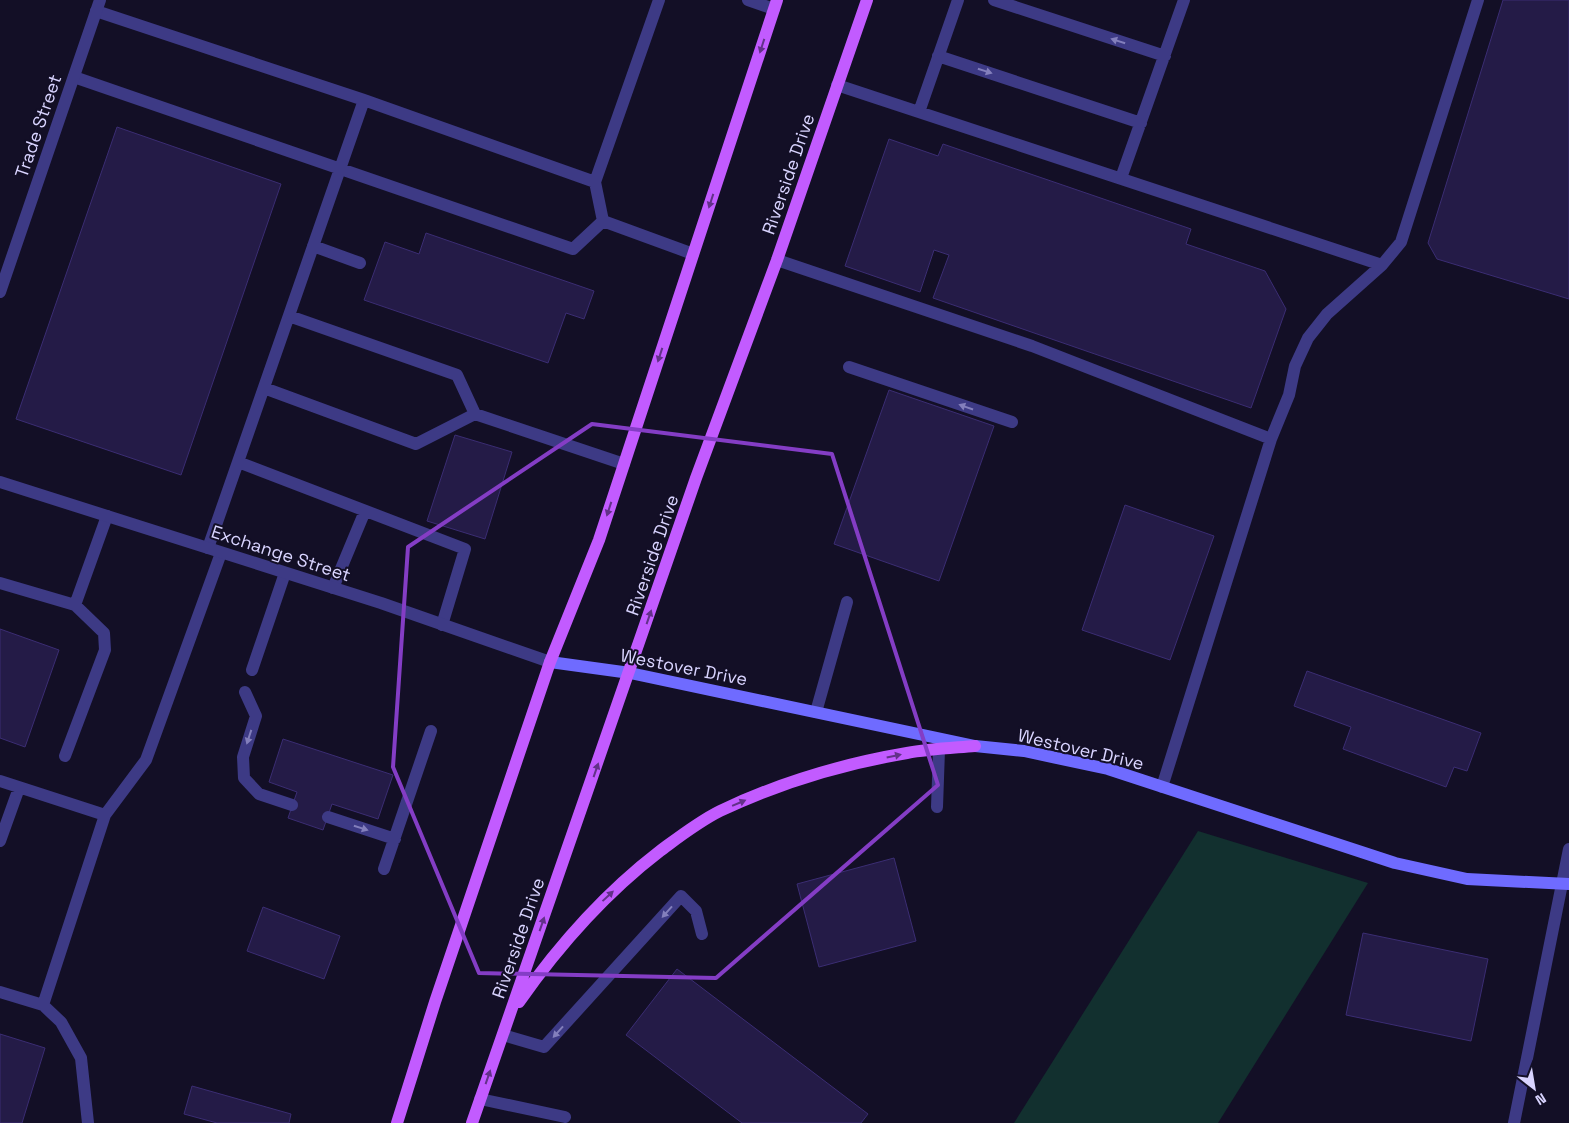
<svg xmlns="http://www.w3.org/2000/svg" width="1569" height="1123" font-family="'Space Grotesk',sans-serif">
<rect width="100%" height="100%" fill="#130f26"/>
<path fill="#12302f" d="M1198,831L1368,883L1218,1123H1014Z"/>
<path fill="#241b47" stroke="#3b2d73" d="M1503,0H1569V299L1437,259L1428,243Z
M117,127L281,184L181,475L16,419Z
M889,139L938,156L943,144L1191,229L1186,244L1265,271L1286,309L1251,408L933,298L949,255L934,250L920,292L845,266Z
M426,233L594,291L584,319L566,313L548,363L364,300L385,242L419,254Z
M889,390L994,426L939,581L834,544Z
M455,435L512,452L485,539L427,521Z
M1125,505L1214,536L1170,660L1082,630Z
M0,629L59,650L25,747L0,738Z
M1307,671L1481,733L1467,771L1454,767L1446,787L1343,749L1351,727L1294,706Z
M283,739L393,775L378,819L332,804L323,830L288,818L297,792L269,782Z
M894,858L916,941L819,967L797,884Z
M263,907L340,936L324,979L247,951Z
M1363,933L1488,959L1471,1041L1346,1015Z
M677,969L868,1114L861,1123H742L626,1035Z
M0,1034L45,1048L22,1123H0Z
M192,1086L291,1114L289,1123H217L184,1114Z"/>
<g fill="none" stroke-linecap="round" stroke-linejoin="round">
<path stroke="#3d3a85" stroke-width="12" d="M748,0L774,9
M994,0L1165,56
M96,11L364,100L595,182
M938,56L1141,123
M74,77L573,249L603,221
M837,85L1382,265
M919,112L958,0
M1121,178L1184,0
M603,221L595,182L659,0
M603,221L693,254
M313,246L360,263
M777,260L1032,346L1271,439
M289,316L457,375L475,414
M849,367L1012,422
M264,388L416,444L475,414L624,464
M238,462L465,549L442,625
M208,548L364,100
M0,583L75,605L104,633L105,650L65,756
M333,588L365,511
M75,605L107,516
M252,670L285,573
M245,692L256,716L243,757L244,778L259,794L292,805
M816,712L847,602
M0,781L105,815L43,1005
M1162,787L1271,439L1289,395L1295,366L1308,338L1327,314L1382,265L1401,242L1478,0
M937,807L939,750
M105,815L146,760L221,553
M328,817L395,839
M0,841L19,788
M384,869L431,731
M0,992L43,1005L61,1022L81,1058L88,1123
M503,1035L544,1047L681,896L696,911L702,934
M480,1099L565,1117"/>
<path stroke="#3d3a85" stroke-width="12" d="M0,292L100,0
M0,482L381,603L550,662
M1514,1123L1569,849"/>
<path stroke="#6f6bff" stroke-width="12" d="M550,662L630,673L975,746L1024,751L1108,769L1395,863L1467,879L1569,884"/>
<path stroke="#c25bff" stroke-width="12" d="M519,1002C559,945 604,894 660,851C679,837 698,822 720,811C779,783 842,764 907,753C929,749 952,748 975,746
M397,1123L435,1002L550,662L599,540L777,0
M472,1123L696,478L777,260L867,0"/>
</g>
<defs><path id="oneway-solid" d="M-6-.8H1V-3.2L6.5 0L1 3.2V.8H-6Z" transform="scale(1.25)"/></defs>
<g fill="#837fbc">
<use href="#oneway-solid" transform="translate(1118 41) rotate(-162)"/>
<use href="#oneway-solid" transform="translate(985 71) rotate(18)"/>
<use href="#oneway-solid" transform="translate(966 407) rotate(-161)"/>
<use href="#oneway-solid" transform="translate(249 737) rotate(108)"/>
<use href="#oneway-solid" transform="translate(361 828) rotate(18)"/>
<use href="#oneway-solid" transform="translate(667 912) rotate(132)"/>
<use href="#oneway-solid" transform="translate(558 1032) rotate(132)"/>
</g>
<g fill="#623188">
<use href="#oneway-solid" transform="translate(762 46) rotate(108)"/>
<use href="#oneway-solid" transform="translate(711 201) rotate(108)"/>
<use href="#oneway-solid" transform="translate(660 355) rotate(108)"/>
<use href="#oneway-solid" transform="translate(609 509) rotate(108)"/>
<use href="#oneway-solid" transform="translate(649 617) rotate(-71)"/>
<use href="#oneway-solid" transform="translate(894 756) rotate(-12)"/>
<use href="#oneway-solid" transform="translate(596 770) rotate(-71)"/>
<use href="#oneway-solid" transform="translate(739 803) rotate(-23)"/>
<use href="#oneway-solid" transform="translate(608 896) rotate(-43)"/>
<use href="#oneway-solid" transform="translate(542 924) rotate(-71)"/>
<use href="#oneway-solid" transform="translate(488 1077) rotate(-71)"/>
</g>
<path fill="none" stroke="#843dc5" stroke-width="4" stroke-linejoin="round" d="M592,424L832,454L938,785L716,978L479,973L393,767L408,547Z"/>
<g text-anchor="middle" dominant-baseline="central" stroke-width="4" stroke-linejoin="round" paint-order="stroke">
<g font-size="18" fill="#d9d4ff" stroke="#130f26">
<text transform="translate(38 126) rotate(-71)">Trade Street</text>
<text transform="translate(788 174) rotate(-71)">Riverside Drive</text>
<text transform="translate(281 553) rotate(18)">Exchange Street</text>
<text transform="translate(652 555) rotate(-71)">Riverside Drive</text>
<text transform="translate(684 667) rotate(11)">Westover Drive</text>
<text transform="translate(1081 749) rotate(13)">Westover Drive</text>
<text transform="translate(518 938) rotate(-71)">Riverside Drive</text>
</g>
</g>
<g transform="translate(1534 1088) rotate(149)" stroke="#130f26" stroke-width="4" paint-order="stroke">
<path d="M0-4L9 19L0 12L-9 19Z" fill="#d9d4ff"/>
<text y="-8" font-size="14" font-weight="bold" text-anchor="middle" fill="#d9d4ff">N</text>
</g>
</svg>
